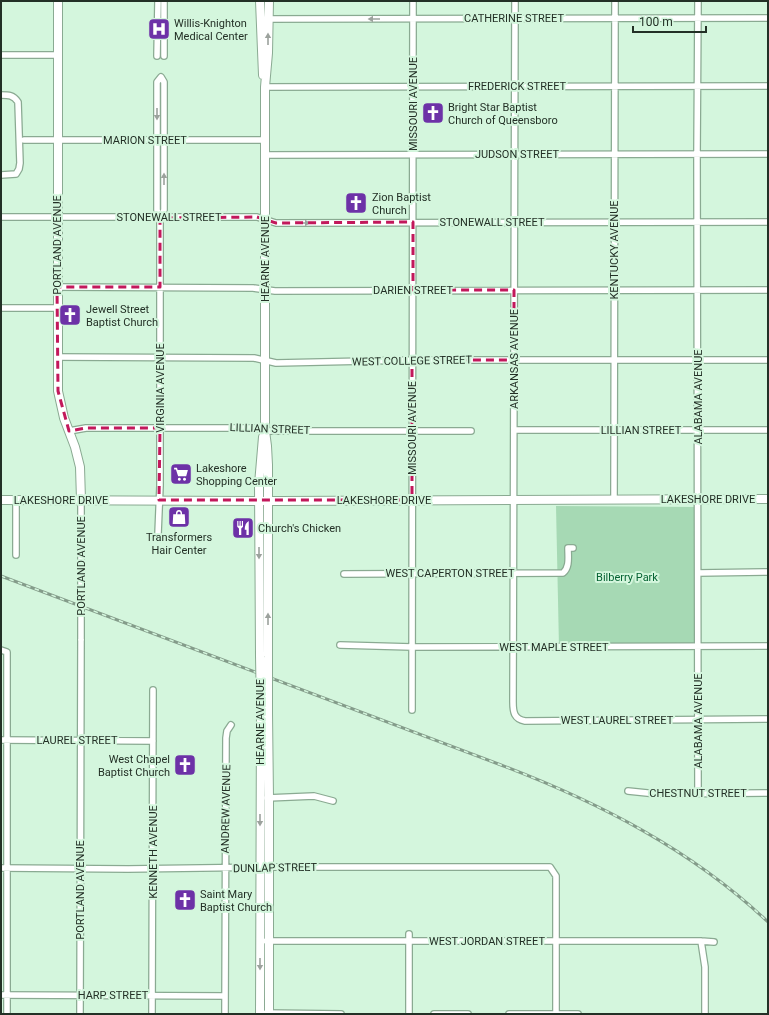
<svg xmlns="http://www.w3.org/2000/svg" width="769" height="1015" font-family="Roboto,sans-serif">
<rect width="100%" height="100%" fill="#d4f6dd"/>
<path fill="#a6d9b4" d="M556,506L698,507V646L559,647Z"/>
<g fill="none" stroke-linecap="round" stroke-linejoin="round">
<g stroke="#8aaa92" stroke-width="8">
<path id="street" d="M515,1L513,702C513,712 514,719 525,721L768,719
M266,19L768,18
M1,55H58
M157,56L158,1
M164,56V1
M265,87L768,86
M1,95C9,95 13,95 18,102L20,163L19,169L16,174L1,175
M24,140H265
M265,155L768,154
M1,217H257L276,223L768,222
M57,287L253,288L275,291L768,290
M1,308H57
M57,357L254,358L276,363L412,360H768
M514,430H768
M69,431L86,428H256L265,431H471
M614,499L615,1
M16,500V555
M81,500V587
M158,534L160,486V218L157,210V82L161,77L164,82V210L160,218
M698,573L768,572
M344,574L563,573C570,567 568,557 568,548H573
M340,645L412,647L768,646
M1,650L7,652V1014
M412,710L413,1
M1,740L153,741
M628,791L657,794L768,793
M698,794L697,154L698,1
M267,798L314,796L333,801
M1,868L128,869L276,867H550L556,876V1014
M266,941H701L714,942
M701,941L705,967V1014
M1,995L225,996
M266,1013L341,1014
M80,1014L81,639
M152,1014L153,690
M225,1014L226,738L227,731L231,725
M409,1014V934
M434,1014H468
M509,1014H578"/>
</g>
<g stroke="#8aaa92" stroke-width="10">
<path id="secondary" d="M58,1V391L64,418L75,447L80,467L81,500
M260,1L263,75
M1,500L279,501L768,499
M260,656L259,484L263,437
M268,658V465L267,446L265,431V87L268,53L269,1
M268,713L269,798V1014
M260,1014L261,711"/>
</g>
<use href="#street" stroke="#fff" stroke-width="5.5"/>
<use href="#secondary" stroke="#fff" stroke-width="8"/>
<g stroke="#849c8a" stroke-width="3">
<path id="rail" d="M1,576L501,765C598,802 692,850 768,922"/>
</g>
<use href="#rail" stroke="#d4f6dd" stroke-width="1.5" stroke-dasharray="4.5" stroke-linecap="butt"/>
<g stroke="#8aaa92" stroke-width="8" stroke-linecap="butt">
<path id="street-bridge" d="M81,639V587"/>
</g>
<g stroke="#8aaa92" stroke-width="10" stroke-linecap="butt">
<path id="secondary-bridge" d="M260,656L261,711
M268,658V713"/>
</g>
<use href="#street-bridge" stroke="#fff" stroke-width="5.5"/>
<use href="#secondary-bridge" stroke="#fff" stroke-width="8"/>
</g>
<defs><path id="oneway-solid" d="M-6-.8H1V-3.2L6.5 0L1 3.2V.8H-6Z"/></defs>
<g fill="#9ca29d">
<use href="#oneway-solid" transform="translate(374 19) rotate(180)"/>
<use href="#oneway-solid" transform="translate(268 39) rotate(-90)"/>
<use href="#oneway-solid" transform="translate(157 114) rotate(90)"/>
<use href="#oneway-solid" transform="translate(164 179) rotate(-90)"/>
<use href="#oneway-solid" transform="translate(304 223)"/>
<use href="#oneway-solid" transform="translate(259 553) rotate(90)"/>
<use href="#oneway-solid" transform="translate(268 619) rotate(-90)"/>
<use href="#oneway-solid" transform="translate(260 820) rotate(90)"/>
<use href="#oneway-solid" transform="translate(260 964) rotate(90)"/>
</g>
<path fill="none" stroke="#c2185b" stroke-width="3" stroke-dasharray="8 5" stroke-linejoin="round" d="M257,217L276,223L413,222V290H514V360H412V500H159L160,428H86L69,431L58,391L57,287H160V218Z"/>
<defs>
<g id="hospital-square" transform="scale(1.15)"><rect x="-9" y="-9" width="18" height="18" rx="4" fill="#6d31a7" stroke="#d4f6dd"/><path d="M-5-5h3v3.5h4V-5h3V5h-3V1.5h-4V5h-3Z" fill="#fff"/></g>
<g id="church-square" transform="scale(1.15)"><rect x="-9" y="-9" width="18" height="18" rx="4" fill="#6d31a7" stroke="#d4f6dd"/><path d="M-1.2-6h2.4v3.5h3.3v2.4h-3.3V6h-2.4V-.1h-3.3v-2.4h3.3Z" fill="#fff"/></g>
<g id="supermarket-square" transform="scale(1.15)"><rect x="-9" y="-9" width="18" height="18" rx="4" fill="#6d31a7" stroke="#d4f6dd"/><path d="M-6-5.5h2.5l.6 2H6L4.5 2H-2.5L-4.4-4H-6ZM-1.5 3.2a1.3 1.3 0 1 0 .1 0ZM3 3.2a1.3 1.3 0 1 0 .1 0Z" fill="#fff"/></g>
<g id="shop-square" transform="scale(1.15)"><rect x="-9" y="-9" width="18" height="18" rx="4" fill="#6d31a7" stroke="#d4f6dd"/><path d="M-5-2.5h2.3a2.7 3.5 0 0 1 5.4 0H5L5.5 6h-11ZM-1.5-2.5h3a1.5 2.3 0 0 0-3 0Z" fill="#fff"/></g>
<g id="restaurant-square" transform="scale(1.15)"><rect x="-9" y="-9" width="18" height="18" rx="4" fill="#6d31a7" stroke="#d4f6dd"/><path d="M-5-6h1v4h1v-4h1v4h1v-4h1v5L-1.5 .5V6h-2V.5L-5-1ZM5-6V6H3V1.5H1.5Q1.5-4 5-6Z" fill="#fff"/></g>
</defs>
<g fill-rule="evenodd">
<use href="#hospital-square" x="159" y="29"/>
<use href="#church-square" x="433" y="113"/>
<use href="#church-square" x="356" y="203"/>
<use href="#church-square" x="70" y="315"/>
<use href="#supermarket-square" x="181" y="474"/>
<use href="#shop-square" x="179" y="517"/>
<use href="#restaurant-square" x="243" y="528"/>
<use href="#church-square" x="185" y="765"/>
<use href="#church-square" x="185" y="900"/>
</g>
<g text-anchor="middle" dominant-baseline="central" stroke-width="4" stroke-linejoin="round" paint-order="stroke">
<g font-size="11" fill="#233026" stroke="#d4f6dd">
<text x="514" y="18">CATHERINE STREET</text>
<text x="517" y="86">FREDERICK STREET</text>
<text transform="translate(413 104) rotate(-90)">MISSOURI AVENUE</text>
<text x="145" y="140">MARION STREET</text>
<text x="517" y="154">JUDSON STREET</text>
<text x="169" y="217">STONEWALL STREET</text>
<text x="492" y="222">STONEWALL STREET</text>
<text transform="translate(57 245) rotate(-90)">PORTLAND AVENUE</text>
<text transform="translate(614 250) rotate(-90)">KENTUCKY AVENUE</text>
<text transform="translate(265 259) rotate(-90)">HEARNE AVENUE</text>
<text x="413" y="290">DARIEN STREET</text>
<text transform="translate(514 359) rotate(-90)">ARKANSAS AVENUE</text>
<text transform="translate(412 361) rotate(-1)">WEST COLLEGE STREET</text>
<text transform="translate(160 388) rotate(-90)">VIRGINIA AVENUE</text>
<text transform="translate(698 397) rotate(-90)">ALABAMA AVENUE</text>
<text transform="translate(412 428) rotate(-90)">MISSOURI AVENUE</text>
<text transform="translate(270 429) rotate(2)">LILLIAN STREET</text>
<text x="641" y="430">LILLIAN STREET</text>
<text x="708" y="499">LAKESHORE DRIVE</text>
<text x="61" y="500">LAKESHORE DRIVE</text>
<text x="384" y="500">LAKESHORE DRIVE</text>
<text transform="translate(81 566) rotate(-90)">PORTLAND AVENUE</text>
<text x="450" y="573">WEST CAPERTON STREET</text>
<text x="554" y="647">WEST MAPLE STREET</text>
<text x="617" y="720">WEST LAUREL STREET</text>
<text transform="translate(698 721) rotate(-90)">ALABAMA AVENUE</text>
<text transform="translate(260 722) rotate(-90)">HEARNE AVENUE</text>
<text x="77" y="740">LAUREL STREET</text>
<text x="698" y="793">CHESTNUT STREET</text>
<text transform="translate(226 809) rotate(-89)">ANDREW AVENUE</text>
<text transform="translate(153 852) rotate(-90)">KENNETH AVENUE</text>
<text transform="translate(275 868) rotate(-1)">DUNLAP STREET</text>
<text transform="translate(80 890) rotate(-90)">PORTLAND AVENUE</text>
<text x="487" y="941">WEST JORDAN STREET</text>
<text x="113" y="995">HARP STREET</text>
</g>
<g font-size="11" fill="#233026" stroke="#d4f6dd" text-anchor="start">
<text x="174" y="23">Willis-Knighton<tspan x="174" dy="13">Medical Center</tspan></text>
<text x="448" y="107">Bright Star Baptist<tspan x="448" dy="13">Church of Queensboro</tspan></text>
<text x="372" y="197">Zion Baptist<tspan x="372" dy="13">Church</tspan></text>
<text x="86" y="309">Jewell Street<tspan x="86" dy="13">Baptist Church</tspan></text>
<text x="196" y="468">Lakeshore<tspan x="196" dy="13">Shopping Center</tspan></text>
<text x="258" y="528">Church's Chicken</text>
<text x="179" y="537" text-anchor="middle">Transformers<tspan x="179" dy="13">Hair Center</tspan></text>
<text x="170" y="759" text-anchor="end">West Chapel<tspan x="170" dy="13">Baptist Church</tspan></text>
<text x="200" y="894">Saint Mary<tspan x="200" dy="13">Baptist Church</tspan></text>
</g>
<g font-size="11" fill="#066333" stroke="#d4f6dd">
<text x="627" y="577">Bilberry Park</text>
</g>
</g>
<rect width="769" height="1015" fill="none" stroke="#233026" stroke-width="4"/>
<path d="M633 26v6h73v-6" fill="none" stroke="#233026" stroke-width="2"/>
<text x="639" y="26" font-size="12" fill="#233026" stroke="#d4f6dd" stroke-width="3" paint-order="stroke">100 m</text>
</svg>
